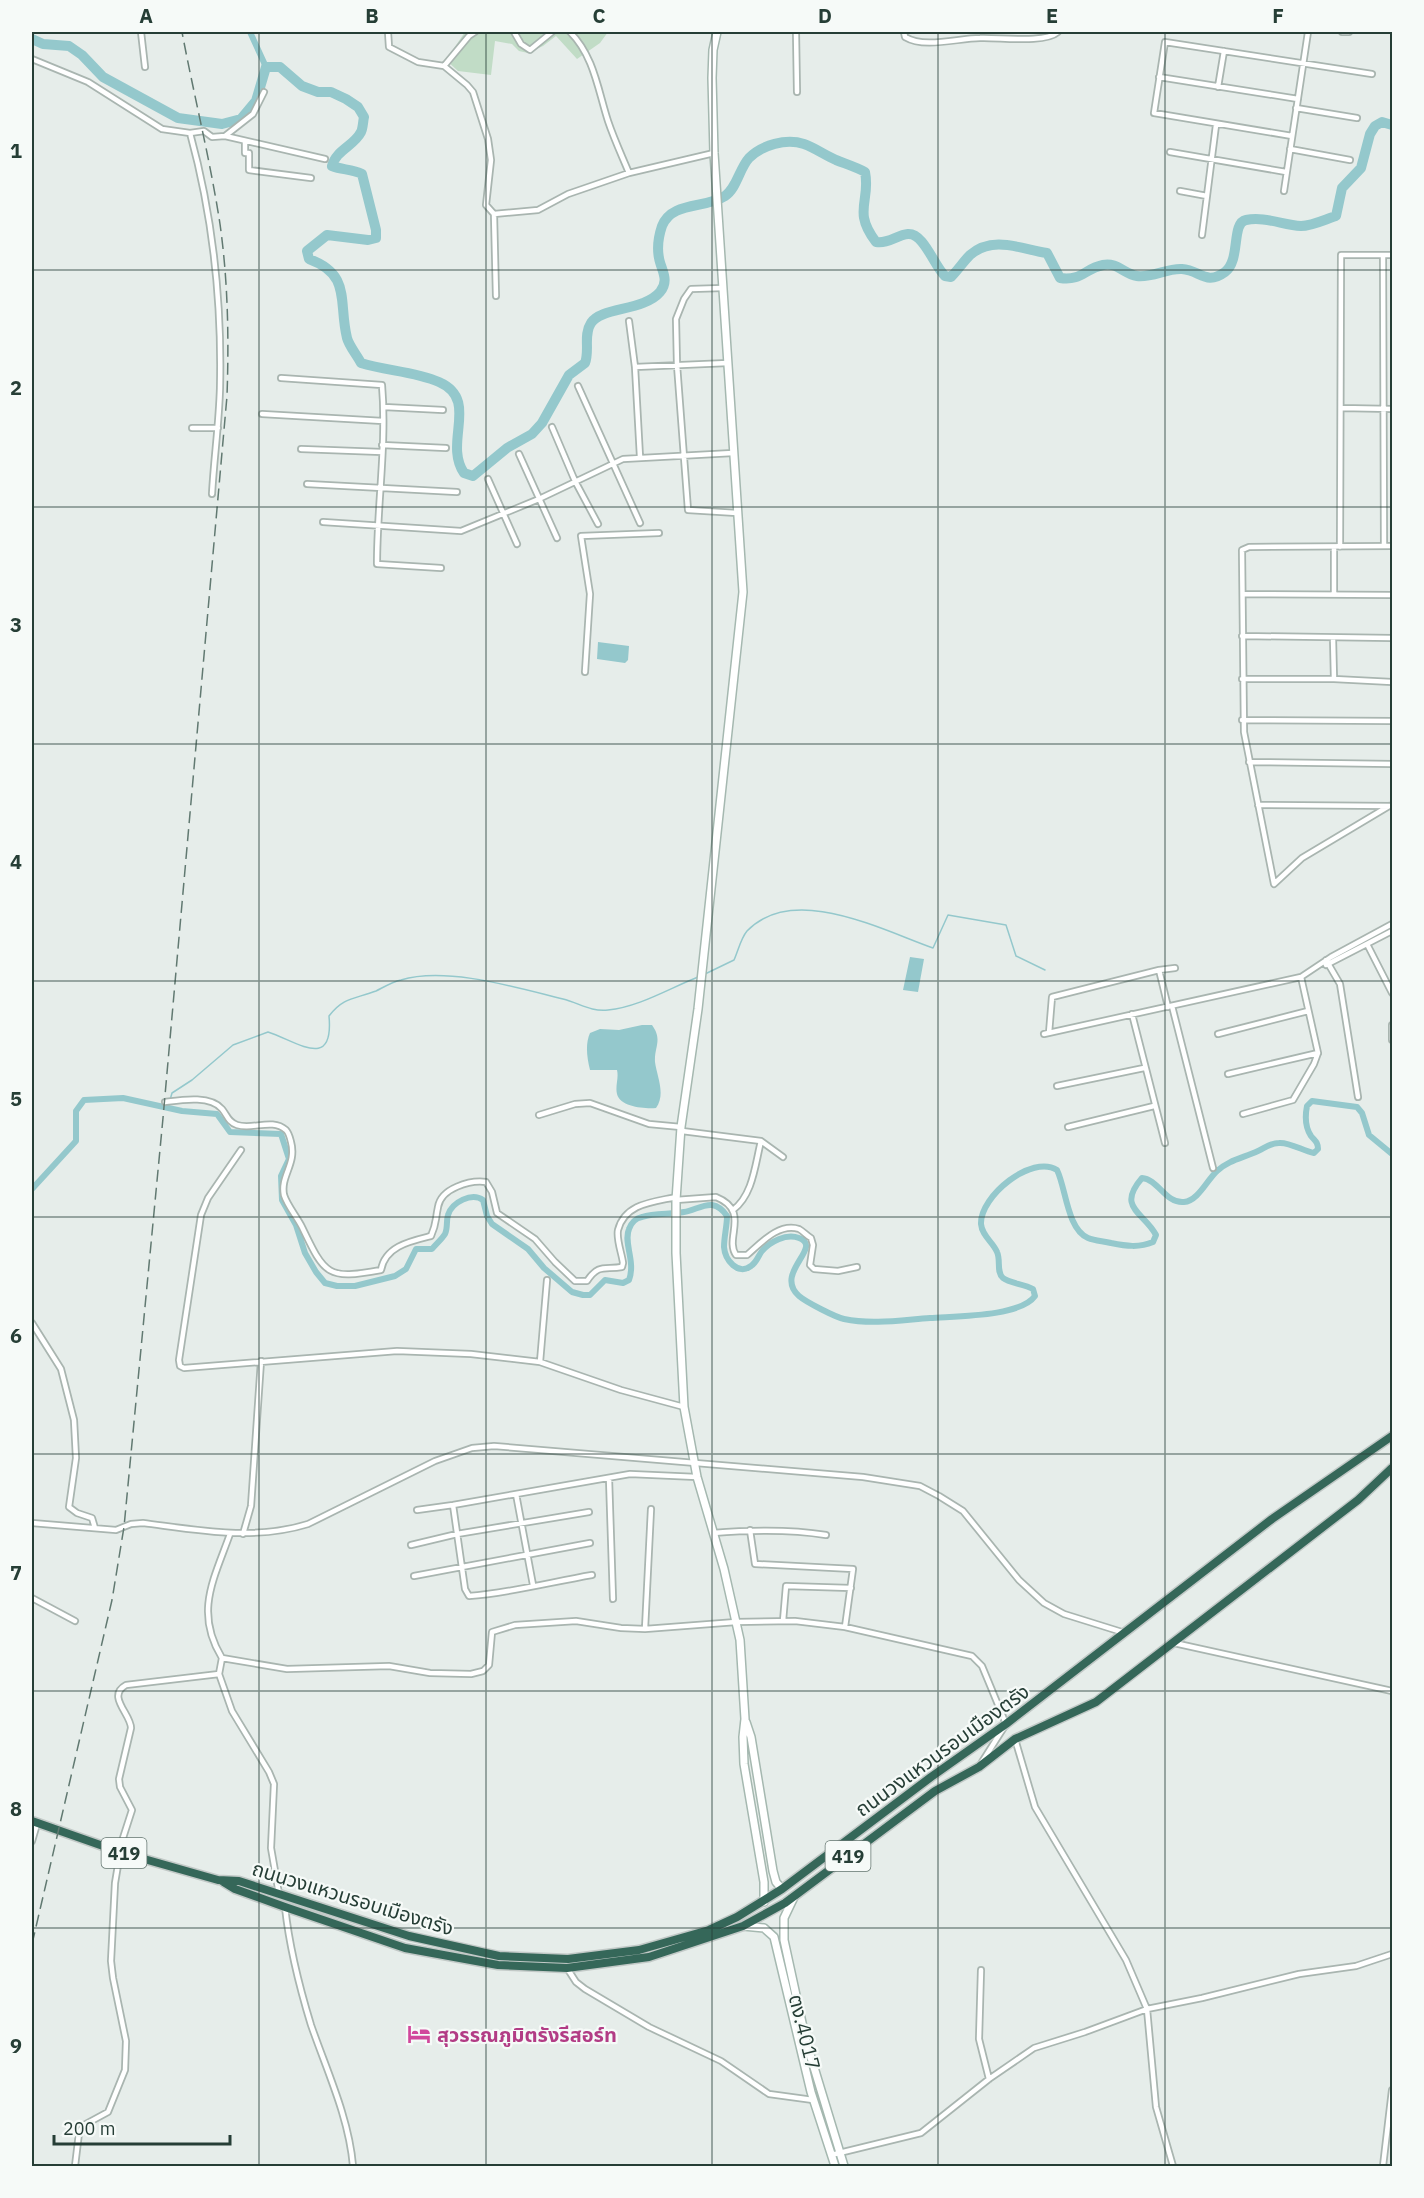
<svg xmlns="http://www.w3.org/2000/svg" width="1424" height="2198" font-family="'IBM Plex Sans','Noto Sans Thai',sans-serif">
<rect width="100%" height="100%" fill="#e6edea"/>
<path fill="#c1dcc6" d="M465,32H608L600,43L577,59L556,36L543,46L528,53L519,51L512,44L495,41L491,75L458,71L446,60Z"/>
<path fill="#94c8cc" d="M598,642L629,646L628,660L625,663L597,659Z
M910,957L924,959L918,992L903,990Z
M642,1025H652C663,1040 654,1047 655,1062C657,1077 666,1094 656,1108C645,1109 620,1107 617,1094C615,1086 619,1078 617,1070H590C587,1058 585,1044 590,1033L600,1029L619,1030Z"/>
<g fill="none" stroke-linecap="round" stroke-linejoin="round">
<path stroke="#94c8cc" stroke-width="1.5" d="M705,974L734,960C738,951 741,938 747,931C793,883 882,930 933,948L948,915L1006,925L1016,956L1045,970
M168,1107L172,1093L192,1080L233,1045L268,1032C298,1042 334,1071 329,1016C343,997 355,999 376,991C384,987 392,982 401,980C446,966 518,988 563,999C579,1003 591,1012 608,1010C639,1007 670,988 698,977"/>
<path stroke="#94c8cc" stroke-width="6" d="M250,32L266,67
M32,1189L76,1141V1111L84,1100L123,1098L182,1111L217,1114L230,1132L281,1134L289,1159L281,1176L282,1200L296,1225L305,1253L316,1272L325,1283L337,1286H355L395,1276L406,1269L416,1249H432C436,1244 442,1239 445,1234C448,1228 446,1221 448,1215C452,1202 472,1192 483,1200L487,1216L492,1224L528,1249L544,1268L572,1292L583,1295H590L605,1280L623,1283L629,1280C636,1261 623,1243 629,1229C631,1223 636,1218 642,1217C655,1212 671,1215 684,1212C693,1211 703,1204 712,1205C719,1206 723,1210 727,1216C727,1226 724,1237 724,1247C725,1260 738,1276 751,1266C757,1262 758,1256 762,1251C770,1242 786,1233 799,1238C824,1247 773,1273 799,1296C806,1302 835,1317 844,1319C872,1325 902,1320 930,1318C955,1316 1020,1317 1035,1296L1033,1289C1024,1284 1009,1283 1003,1278C996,1272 1001,1260 997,1252C993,1242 982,1236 981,1224C980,1196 1032,1154 1057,1170C1066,1188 1067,1229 1088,1238C1095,1241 1104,1241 1111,1243C1126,1246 1139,1248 1153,1242L1156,1235C1144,1212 1116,1208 1142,1178C1158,1179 1166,1204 1184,1202C1198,1201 1207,1180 1217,1171C1229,1160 1243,1158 1258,1151C1265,1148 1270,1143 1279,1143C1290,1142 1303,1151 1314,1153L1318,1149C1318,1142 1315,1141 1311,1136C1305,1127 1305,1116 1307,1106L1312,1101L1357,1107L1362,1113L1369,1135L1392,1154"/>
<path stroke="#94c8cc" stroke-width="10" d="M32,39L43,44L69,46L82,55L103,77L178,118L222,124L241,119L256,101L266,67H280L302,86L318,92H331L346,99L358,107L364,117C363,121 363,128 361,132C354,146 336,150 332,166C342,170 352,169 362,174L376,230V238L368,240L327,235L307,251L309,259C352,275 338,301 347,338C349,346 357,355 361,363C386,371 414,371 439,382C480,400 443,442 464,473L473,476L507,448L532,434L542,423L569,375L585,363C590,350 583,335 591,323C601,307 644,311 660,292C670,280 661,270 659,258C657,248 659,235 662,226C672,201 705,209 725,196C737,188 739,169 749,158C762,145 786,138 804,144C815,148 825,155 836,160C846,164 856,167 865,172C871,201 852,211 876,242C888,244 897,235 908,234C924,233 934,266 945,276L951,277C958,270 963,262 970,255C993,235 1021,249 1047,253L1060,278C1082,281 1084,269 1103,265C1117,262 1124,274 1137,276C1152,278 1167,268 1182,269C1200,270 1206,286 1225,272C1241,260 1231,223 1246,220C1264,216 1283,225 1301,226C1312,226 1326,219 1336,216L1342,188L1361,168L1370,134L1375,126L1382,122L1392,125"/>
<g stroke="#a9b5b0" stroke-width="8">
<path id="street" d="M141,32L145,67
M388,32L389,47L418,62L444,66L467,85L473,92L488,139L491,160L486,205L494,214L538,210L568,194L629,173L714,153
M514,32L521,44L530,50L552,32
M570,32C594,56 598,90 608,121C614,139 622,156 629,173
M796,32L797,92
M904,32L905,37C925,49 958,38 980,38C999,37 1044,44 1058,32
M1342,32H1349
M32,59L88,82L162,129L190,133C213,217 222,302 220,388C219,424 214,458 212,494
M444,66L469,36L475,32
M1159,77L1298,99
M1218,87L1224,51
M1296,108L1357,118
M190,133L204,131L212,137L225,136L253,114L264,92
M225,136L325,159
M1292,136L1154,113L1165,42L1372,74
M245,142V153H249V170L311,178
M1290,149L1350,160
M1170,152L1286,172
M1180,191L1207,196
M1284,191L1308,32
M494,214L496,296
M1202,235L1216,125
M1383,255L1384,546
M723,288L691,289L684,299L676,319L677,365L688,510L737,513
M629,321L635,367L640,457
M635,367L728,363
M281,378L382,385C387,444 377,504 377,564L441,568
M578,386L640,523
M384,407L443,410
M1341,408L1392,409
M262,414L383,421
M552,427L575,481L598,524
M192,428H218
M382,445L446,448
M301,449L382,452
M519,454L557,538
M488,479L517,544
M307,484L457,492
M323,522L461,531L539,499L623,459L733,453
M1340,547L1341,255H1392
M1243,594L1392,595
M1334,594V547
M1242,636L1392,638
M1333,638L1334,679
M585,672L590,594L581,536L659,533
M1242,679H1334L1392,682
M1242,720L1392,721
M1249,762L1392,764
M1258,805L1392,806
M1389,806L1302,858L1274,884L1244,732L1242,550L1249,547L1392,546
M1367,944L1392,993
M1326,960L1340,984L1358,1097
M1326,965L1392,931
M1159,970L1168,1007
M1172,1006L1213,1168
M1132,1014L1165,1143
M1392,1025V1040
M1049,1033L1052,997L1159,970L1175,968
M1044,1034L1301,977L1331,957L1392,924
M1218,1034L1308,1011
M1228,1074L1318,1053
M1057,1086L1144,1068
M165,1102C181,1100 210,1095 222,1109C227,1115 228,1122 237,1125C253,1130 272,1118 286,1130C289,1133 290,1138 291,1142C297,1164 280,1176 284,1195C287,1205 297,1217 302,1227C325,1275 327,1280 381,1270C385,1246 411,1241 431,1236C437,1222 435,1221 438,1207C441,1188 470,1180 486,1182L492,1192L497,1213L535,1239L555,1262L575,1281H587C599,1263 605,1270 622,1267L623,1263C622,1254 616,1239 618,1230C625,1203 654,1202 676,1197
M1243,1114L1293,1100L1314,1064L1318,1053L1301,977
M539,1115L575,1104L590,1103L649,1124L681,1127
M1068,1127L1154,1106
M682,1131L761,1141L783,1157
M241,1150L208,1198L201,1215L179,1360L180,1366L184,1368L397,1351L471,1354L540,1362L621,1390L684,1407
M676,1200L716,1197C751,1211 724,1238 736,1255H747C760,1244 779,1222 799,1229C803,1231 807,1236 811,1238L813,1245L810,1265L814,1269L838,1271L857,1267
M733,1210C753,1195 755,1165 761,1141
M32,1323L61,1369L74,1420L76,1458L69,1507L77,1513L92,1518L95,1528
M540,1362L547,1280
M609,1478L613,1599
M516,1494L533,1585
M453,1505L465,1589L469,1596C510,1593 551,1582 592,1575
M417,1510L453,1505L630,1474L697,1477
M32,1523L116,1530L131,1524L143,1523C198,1530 253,1541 308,1524L435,1461L472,1448L494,1446L863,1477L920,1486L939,1496L963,1511L1019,1580L1044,1603L1064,1614L1125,1633
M750,1530L755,1564L853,1569L845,1627
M713,1533C751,1530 789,1529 826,1535
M230,1534C214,1579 194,1612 222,1658L287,1669L389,1666L430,1673L471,1674L483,1671L489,1665L492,1632L515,1625L576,1621L621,1628L645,1629L736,1622L795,1621L845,1627L972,1656L982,1666L1006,1724L982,1762
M243,1534L251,1506L261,1361
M411,1545L457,1534L589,1512
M414,1576L590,1543
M32,1598L75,1621
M783,1621L786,1586L851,1588
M645,1629L651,1509
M1174,1643L1392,1691
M222,1658L219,1674L232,1711L269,1772L274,1784L271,1848L279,1894
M1015,1739L1035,1807L1126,1960L1147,2009L1156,2107L1173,2166
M32,1841L37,1824
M285,1907C289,1944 300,1989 311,2025C327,2071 349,2118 353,2166
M567,1968L576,1982L585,1989L649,2027L721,2061L769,2094L813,2100
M981,1970L979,2039L989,2079
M831,2155L921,2133L989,2079L1034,2048L1085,2032L1147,2009L1202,1998L1299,1974L1356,1966L1392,1954
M75,2166L79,2133L84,2125L108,2112L125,2070L126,2041L113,1978L111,1961L115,1883L118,1865L123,1853L122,1841L132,1810L120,1787L119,1779L131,1728C131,1714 106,1696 126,1685L219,1674
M1383,2166L1392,2090"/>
</g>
<g stroke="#a5b8b0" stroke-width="10">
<path id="secondary" d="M717,32L713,50L712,78L714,153L743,592L698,1009L681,1127L676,1200V1253L684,1407L697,1477L724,1569L740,1640L745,1719L743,1737L744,1764L764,1882V1902
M746,1722L751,1737L773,1871L776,1882L782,1889
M794,1897L784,1918V1940L806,2041L844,2166
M743,1926L764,1928L774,1937L811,2092L835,2166"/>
</g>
<g stroke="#c2c9c7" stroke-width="11">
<path id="highway" d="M32,1821L123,1853L218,1880L239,1881L409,1936L499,1956L568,1959L639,1950L709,1930L737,1917L782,1889L931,1777L1006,1724L1272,1519L1392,1436
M222,1881L235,1889L285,1907L405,1948L498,1965L567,1968L649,1957L743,1926L785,1903L935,1791L979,1767L1015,1739L1096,1702L1358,1500L1392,1468"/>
</g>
<use href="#street" stroke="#fff" stroke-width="4.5"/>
<use href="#secondary" stroke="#fff" stroke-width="7"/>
<use href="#highway" stroke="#356759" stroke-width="8"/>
<path stroke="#617971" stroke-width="1.5" stroke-dasharray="12 6" stroke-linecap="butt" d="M32,1944L112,1600L124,1527L163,1118L227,396C229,338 228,281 220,224C210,159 194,96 182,32"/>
</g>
<path fill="none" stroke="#263e36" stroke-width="1.5" stroke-opacity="0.55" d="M259,32V2166M486,32V2166M712,32V2166M938,32V2166M1165,32V2166M32,270H1392M32,507H1392M32,744H1392M32,981H1392M32,1217H1392M32,1454H1392M32,1691H1392M32,1928H1392"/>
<defs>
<g id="hotel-bare" transform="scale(1.8)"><path d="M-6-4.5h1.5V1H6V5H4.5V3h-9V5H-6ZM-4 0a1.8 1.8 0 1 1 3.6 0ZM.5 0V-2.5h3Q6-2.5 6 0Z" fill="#d1479c" stroke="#f6faf8" stroke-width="2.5" paint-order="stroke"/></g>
</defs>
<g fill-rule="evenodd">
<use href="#hotel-bare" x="419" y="2034"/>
</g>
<g text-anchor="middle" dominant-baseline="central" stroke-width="4.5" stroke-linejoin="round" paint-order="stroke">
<g fill="#f6faf8" stroke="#647670" stroke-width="1.5">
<rect x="101.5" y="1838" width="45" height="30" rx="4.5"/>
<rect x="825.5" y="1841" width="45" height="30" rx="4.5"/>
</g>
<g font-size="18" font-weight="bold" fill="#263e36">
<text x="124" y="1853">419</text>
<text x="848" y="1856">419</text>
</g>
<g font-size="20" fill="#263e36" stroke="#f6faf8">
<text transform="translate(942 1750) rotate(-36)">ถนนวงแหวนรอบเมืองตรัง</text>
<text transform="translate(353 1898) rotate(17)">ถนนวงแหวนรอบเมืองตรัง</text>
<text transform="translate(805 2032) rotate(76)">ตง.4017</text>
</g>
<g font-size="20" font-weight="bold" fill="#b23c85" stroke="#f6faf8" text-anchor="start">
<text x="437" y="2034">สุวรรณภูมิตรังรีสอร์ท</text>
</g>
</g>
<rect width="1424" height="2198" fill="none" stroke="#f6faf8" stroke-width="66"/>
<path d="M54 2135v9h176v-9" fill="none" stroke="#263e36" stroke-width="3"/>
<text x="63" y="2135" font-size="18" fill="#263e36" stroke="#f6faf8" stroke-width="4.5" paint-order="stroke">200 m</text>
<rect x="33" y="33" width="1358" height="2132" fill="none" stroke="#263e36" stroke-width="2"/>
<g font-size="20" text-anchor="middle" font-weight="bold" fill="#263e36">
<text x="146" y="23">A</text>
<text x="372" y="23">B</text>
<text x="599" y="23">C</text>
<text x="825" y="23">D</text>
<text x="1052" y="23">E</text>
<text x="1278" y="23">F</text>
<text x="16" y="158">1</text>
<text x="16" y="395">2</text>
<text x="16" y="632">3</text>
<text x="16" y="869">4</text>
<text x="16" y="1106">5</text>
<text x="16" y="1343">6</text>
<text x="16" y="1580">7</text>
<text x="16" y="1816">8</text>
<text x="16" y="2053">9</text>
</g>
</svg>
